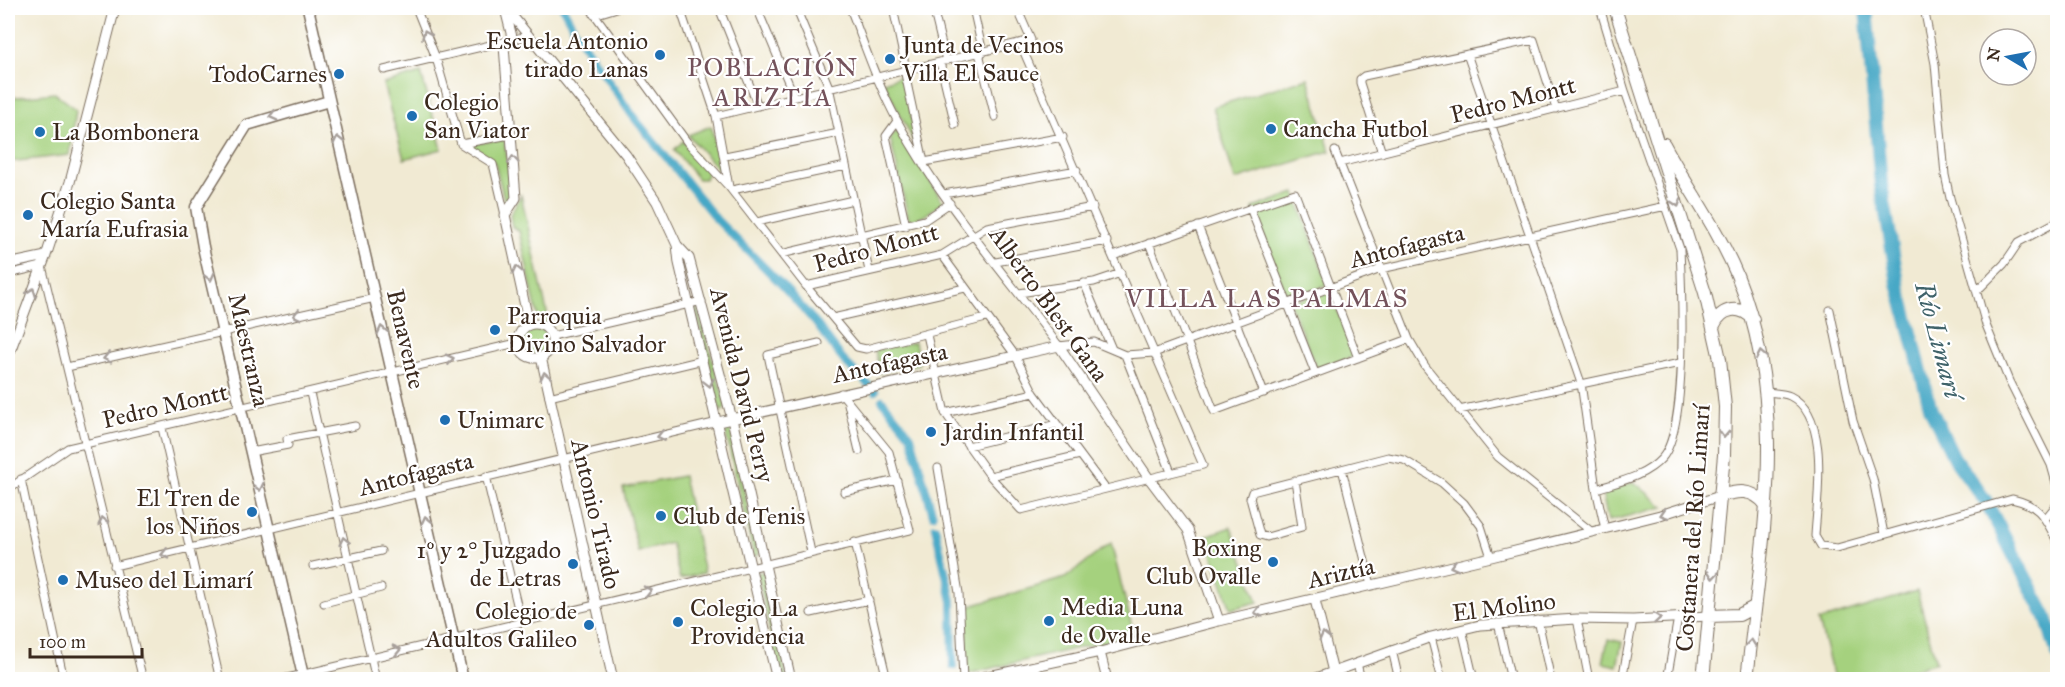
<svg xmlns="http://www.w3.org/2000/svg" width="2065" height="687" font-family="'IM FELL Great Primer',serif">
<rect width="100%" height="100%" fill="#fff"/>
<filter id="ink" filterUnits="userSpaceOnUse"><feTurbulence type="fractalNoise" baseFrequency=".0167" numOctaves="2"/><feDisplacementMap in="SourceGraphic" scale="12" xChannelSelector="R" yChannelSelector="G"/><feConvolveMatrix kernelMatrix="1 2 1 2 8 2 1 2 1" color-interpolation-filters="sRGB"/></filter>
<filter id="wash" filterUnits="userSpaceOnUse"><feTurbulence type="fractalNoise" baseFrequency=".008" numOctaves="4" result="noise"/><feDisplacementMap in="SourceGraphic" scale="24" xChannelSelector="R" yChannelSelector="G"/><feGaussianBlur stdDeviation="1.35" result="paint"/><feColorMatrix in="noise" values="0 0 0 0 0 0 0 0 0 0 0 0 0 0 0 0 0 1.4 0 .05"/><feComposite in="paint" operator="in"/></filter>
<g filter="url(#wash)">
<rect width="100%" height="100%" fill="#f1ead3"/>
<path fill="#a5d17e" stroke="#707e4e" stroke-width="1.5" d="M421,73L442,149L404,159L383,84Z
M903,75L918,150L884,82Z
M1308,78L1330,151L1235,180L1213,107Z
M55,93L76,109L70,155L8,162V98Z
M711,126L723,175L688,135Z
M898,130L943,202L924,216L909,221L890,137Z
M504,139L513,195L506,207L495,163L468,145Z
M683,141L708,171L705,179H698L674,150Z
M1295,193L1328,285L1288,299L1253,208Z
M521,195L550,326L538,317L519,231L512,227L510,215Z
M1329,289L1355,356L1317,370L1290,303Z
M697,306L726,407L722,411L720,410L695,310Z
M522 341a13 13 0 1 1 26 0a13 13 0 1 1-26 0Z
M915,342L919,364L880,373L875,350Z
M730,429L759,554L754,557L725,430Z
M683,476L704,573L680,579L671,543L638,552L623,488Z
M1634,482L1664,507L1608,521L1602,492Z
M1231,527L1258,602L1231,609L1206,536Z
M1111,543L1134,635L967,674V607L1065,578Z
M759,572H764L787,679H780L758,575Z
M1917,591L1936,662L1884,679H1834L1819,621Z
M1608,639L1622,642L1617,666L1603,663Z"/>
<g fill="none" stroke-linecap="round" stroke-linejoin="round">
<path stroke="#47a8c6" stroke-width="8" d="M563,8L579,38L632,115L717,220L782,285L815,322L844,361L875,391
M882,400L911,436L933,515
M935,527L952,601L953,666"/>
<path stroke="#47a8c6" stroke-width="14" d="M1866,8L1881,184L1898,283L1931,410L1954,458L1985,500L2046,617L2058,655"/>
</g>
</g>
<g filter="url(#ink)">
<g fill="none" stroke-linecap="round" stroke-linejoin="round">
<g stroke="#7b6d5d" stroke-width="9">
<path id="street" d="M416,8L436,58L461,144L493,164L505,215
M590,8L687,142L729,187L806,286L857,347L866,349L986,318
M680,8L716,116L729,187
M719,8L758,106
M757,8L794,96
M796,8L829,87L869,271
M850,8C865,46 878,86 898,122C941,202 1004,273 1059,346L1094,342L1125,355L1154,353L1381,269L1666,206
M893,8L906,69
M933,8L946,61
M973,8L983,53
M1924,8L1935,64L1945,175L1950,198L1986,325L2009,381L2051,465L2058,490
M594,15L617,8
M979,53L995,117
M1467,54L1581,383L1596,489L1605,529
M940,62L955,125
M904,69L924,162
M384,70L528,36
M716,116L1031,40L1017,8
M897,121L886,136L906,226
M461,144L510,135
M1335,151L1409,339L1425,366L1498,457L1592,532
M1382,153L1360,83V79L1364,76L1534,40L1556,109
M725,156L839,133
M1340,163L1625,91
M923,165L924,162L1063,137
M732,190L846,166
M944,194L1077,170
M1250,208L1315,373
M757,222L853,200
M1198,226L1264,393
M1149,243L1214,411L1409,339
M781,254L925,220L950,203
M942,255L1015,355L1034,393L1105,488
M1113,256L1295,193L1358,358
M996,262L1107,241
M8,274L42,266L143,680
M1084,283L1112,349
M806,286L942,255L987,227L1093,207
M1977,291L2004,264L2019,242L2058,221
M1019,293L1094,282L1121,273
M1830,310L1853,421L1873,479L1884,534
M833,318L965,288
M927,335L945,413L990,476L1021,510L1203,465L1020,43
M552,336L702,301
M1125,355L1171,472
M67,367L375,298
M1767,392C1774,393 1784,393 1790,396C1831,416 1817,499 1815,536L1821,546L1837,548L2012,499C2042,506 2044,517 2058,543
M310,393L376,680
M549,397L703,360
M848,404L859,451
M1459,410L1680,363
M945,413L1034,393
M162,428L220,680
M968,446L1057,424
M251,452L288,445L287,439L355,426
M938,468L959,593L963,680
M1342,469L1371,585
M486,476L521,621
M990,476L1080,455
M21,479L64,680
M1295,480L1302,527L1267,537L1260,535L1250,498L1252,492L1388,457L1404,460L1442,483L1464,503L1481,526L1491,557
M8,489L68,448L517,343
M1596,489C1618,482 1645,477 1662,458C1688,429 1682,291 1680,249L1625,91L1600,8
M844,492L897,480
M2045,519L2058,503
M855,542L887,680
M811,552L768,355L819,343
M114,566L718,422
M313,566L381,551
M324,603L381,588
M811,613L869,600
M1577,619L1589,680
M1538,620L1551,680
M1498,623L1511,680
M1462,629L1474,680
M1431,637L1442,680
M1392,650L1399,680
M1357,663L1361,680
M279,680L910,530L889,452L841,393
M1622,680L1633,620
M1667,680L1678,617"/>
</g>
<g stroke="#7b6d5d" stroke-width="11">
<path id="secondary" d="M506,8L626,155L657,202L677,245L689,258L732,419L791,680
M505,9L513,41L504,46L516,198L505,215L529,324
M677,245L679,263L777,680
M8,264L46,256
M518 341a17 17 0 1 1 34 0a17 17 0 1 1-34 0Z
M8,357L48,250L70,182L115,8
M541,357L613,680
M718,422L1059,346L1148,477L1188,530L1219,621
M1315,600L1333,672
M1100,652L1107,680
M970,680L1100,652L1219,621L1491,557L1660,515L1720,496
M1311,680L1431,637L1480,625L1577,619L1633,620L1709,616"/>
</g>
<g stroke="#7b6d5d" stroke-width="13">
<path id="primary" d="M308,8L463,680
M304,680L203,247L196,207L247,125L329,101"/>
</g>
<g stroke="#7b6d5d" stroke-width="14">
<path id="highway" d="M1615,8L1705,293L1720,359L1725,407L1724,455L1703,680
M1664,144C1688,189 1718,229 1737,275C1791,408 1761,542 1747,680
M1714,325C1722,307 1740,305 1753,319
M1720,496C1737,491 1752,488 1765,504
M1709,616L1739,615L1754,607"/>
</g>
<use href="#street" stroke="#fff" stroke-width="7"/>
<use href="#secondary" stroke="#fff" stroke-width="9"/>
<use href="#primary" stroke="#fff" stroke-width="10"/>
<use href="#highway" stroke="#fff" stroke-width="12"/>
</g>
<defs><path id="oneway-chevron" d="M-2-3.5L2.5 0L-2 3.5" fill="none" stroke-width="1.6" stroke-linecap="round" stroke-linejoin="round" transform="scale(1.5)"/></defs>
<g stroke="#a79f9a">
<use href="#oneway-chevron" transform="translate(426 34) rotate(-112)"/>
<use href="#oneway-chevron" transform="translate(273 116) rotate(165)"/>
<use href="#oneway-chevron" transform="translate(338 140) rotate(-103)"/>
<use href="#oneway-chevron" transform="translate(513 160) rotate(-95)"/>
<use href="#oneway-chevron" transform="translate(1677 203) rotate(72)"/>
<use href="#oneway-chevron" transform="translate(517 270) rotate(-102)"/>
<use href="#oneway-chevron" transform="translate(210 277) rotate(76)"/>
<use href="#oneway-chevron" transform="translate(32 292) rotate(-70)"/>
<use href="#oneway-chevron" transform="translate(297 315) rotate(167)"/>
<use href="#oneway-chevron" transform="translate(382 330) rotate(-103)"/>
<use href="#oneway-chevron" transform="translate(1761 355) rotate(-101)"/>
<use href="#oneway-chevron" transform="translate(107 358) rotate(168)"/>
<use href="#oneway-chevron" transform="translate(450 359) rotate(-14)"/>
<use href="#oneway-chevron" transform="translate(545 376) rotate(-102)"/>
<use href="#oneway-chevron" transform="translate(709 383) rotate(76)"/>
<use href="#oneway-chevron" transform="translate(1724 434) rotate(92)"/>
<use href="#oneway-chevron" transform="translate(661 436) rotate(167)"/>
<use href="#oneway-chevron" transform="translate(259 487) rotate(77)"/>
<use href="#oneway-chevron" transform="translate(1664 514) rotate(163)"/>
<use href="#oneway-chevron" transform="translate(426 520) rotate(-103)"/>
<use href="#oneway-chevron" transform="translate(103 521) rotate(-103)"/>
<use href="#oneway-chevron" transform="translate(344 541) rotate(-103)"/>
<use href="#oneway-chevron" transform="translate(165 554) rotate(167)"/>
<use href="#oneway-chevron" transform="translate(1454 566) rotate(166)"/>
<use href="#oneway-chevron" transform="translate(1713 575) rotate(95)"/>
<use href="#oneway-chevron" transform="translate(648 591) rotate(-13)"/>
<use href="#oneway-chevron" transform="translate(1258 612) rotate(167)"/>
<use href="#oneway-chevron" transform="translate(1657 618) rotate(-5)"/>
<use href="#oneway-chevron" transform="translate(1324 636) rotate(-104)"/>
<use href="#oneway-chevron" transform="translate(1751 643) rotate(-84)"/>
<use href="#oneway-chevron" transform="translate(397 650) rotate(-13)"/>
</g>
</g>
<g fill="#1f6fb2" stroke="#fff" stroke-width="2">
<circle cx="660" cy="55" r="6"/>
<circle cx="890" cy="59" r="6"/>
<circle cx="339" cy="74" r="6"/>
<circle cx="412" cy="116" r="6"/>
<circle cx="1271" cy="129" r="6"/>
<circle cx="40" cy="132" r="6"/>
<circle cx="28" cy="215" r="6"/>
<circle cx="495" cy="330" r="6"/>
<circle cx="445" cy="420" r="6"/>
<circle cx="931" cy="432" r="6"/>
<circle cx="252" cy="512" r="6"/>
<circle cx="661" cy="516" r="6"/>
<circle cx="1273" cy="562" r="6"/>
<circle cx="573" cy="564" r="6"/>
<circle cx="63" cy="580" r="6"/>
<circle cx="1049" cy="621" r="6"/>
<circle cx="678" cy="622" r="6"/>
<circle cx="589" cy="625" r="6"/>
</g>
<g text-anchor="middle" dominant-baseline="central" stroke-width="4.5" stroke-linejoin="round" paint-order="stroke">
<g font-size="24" fill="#3b2a1e" stroke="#fff" text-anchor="start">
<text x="648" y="41" text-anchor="end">Escuela Antonio<tspan x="648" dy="28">tirado Lanas</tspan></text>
<text x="902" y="45">Junta de Vecinos<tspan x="902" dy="28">Villa El Sauce</tspan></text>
<text x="327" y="74" text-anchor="end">TodoCarnes</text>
<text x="424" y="102">Colegio<tspan x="424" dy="28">San Viator</tspan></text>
<text x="1283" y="129">Cancha Futbol</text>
<text x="52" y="132">La Bombonera</text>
<text x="40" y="201">Colegio Santa<tspan x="40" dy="28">María Eufrasia</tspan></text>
<text x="507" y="316">Parroquia<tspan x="507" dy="28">Divino Salvador</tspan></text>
<text x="457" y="420">Unimarc</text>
<text x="943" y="432">Jardin Infantil</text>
<text x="240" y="498" text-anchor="end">El Tren de<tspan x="240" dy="28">los Niños</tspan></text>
<text x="673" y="516">Club de Tenis</text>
<text x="1261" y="548" text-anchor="end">Boxing<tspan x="1261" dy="28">Club Ovalle</tspan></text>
<text x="561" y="550" text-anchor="end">1º y 2° Juzgado<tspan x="561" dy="28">de Letras</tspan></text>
<text x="75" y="580">Museo del Limarí</text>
<text x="1061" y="607">Media Luna<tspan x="1061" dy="28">de Ovalle</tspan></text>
<text x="690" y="608">Colegio La<tspan x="690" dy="28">Providencia</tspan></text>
<text x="577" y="611" text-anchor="end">Colegio de<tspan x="577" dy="28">Adultos Galileo</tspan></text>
</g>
<g font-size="24" fill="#3b2a1e" stroke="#fff">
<text transform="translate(1513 100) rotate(-14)">Pedro Montt</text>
<text transform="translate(1407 246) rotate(-14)">Antofagasta</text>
<text transform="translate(876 248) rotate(-15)">Pedro Montt</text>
<text transform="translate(1049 304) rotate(54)">Alberto Blest Gana</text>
<text transform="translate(406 339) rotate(77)">Benavente</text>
<text transform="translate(249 350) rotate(77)">Maestranza</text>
<text transform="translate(890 363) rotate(-12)">Antofagasta</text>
<text transform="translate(742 385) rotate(76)">Avenida David Perry</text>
<text transform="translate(165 406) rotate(-13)">Pedro Montt</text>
<text transform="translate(416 474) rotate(-14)">Antofagasta</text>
<text transform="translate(596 514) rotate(77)">Antonio Tirado</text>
<text transform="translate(1693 528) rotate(-86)">Costanera del Río Limarí</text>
<text transform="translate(1341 573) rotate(-13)">Ariztía</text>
<text transform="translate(1504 607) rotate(-7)">El Molino</text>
</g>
<g font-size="26" letter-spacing="1.5" fill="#74525b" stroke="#fff">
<text x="773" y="67">POBLACIÓN<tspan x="773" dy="30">ARIZTÍA</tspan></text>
<text x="1267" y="298">VILLA LAS PALMAS</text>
</g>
<g font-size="26" font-style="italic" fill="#40636a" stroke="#fff">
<text transform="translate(1939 340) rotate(75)">Río Limarí</text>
</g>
</g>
<rect width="2065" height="687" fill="none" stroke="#fff" stroke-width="30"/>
<g transform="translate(2008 57) rotate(280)"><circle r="28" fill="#ffffff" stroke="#b1aaa5" stroke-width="1.5"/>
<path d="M0-4.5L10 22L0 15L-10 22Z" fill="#1f6fb2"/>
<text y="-9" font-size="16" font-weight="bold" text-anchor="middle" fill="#3b2a1e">N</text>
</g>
<path d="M30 648v9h112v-9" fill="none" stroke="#3b2a1e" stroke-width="3"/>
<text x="39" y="648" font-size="18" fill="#3b2a1e" stroke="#ffffff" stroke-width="4.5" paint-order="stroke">100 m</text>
</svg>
